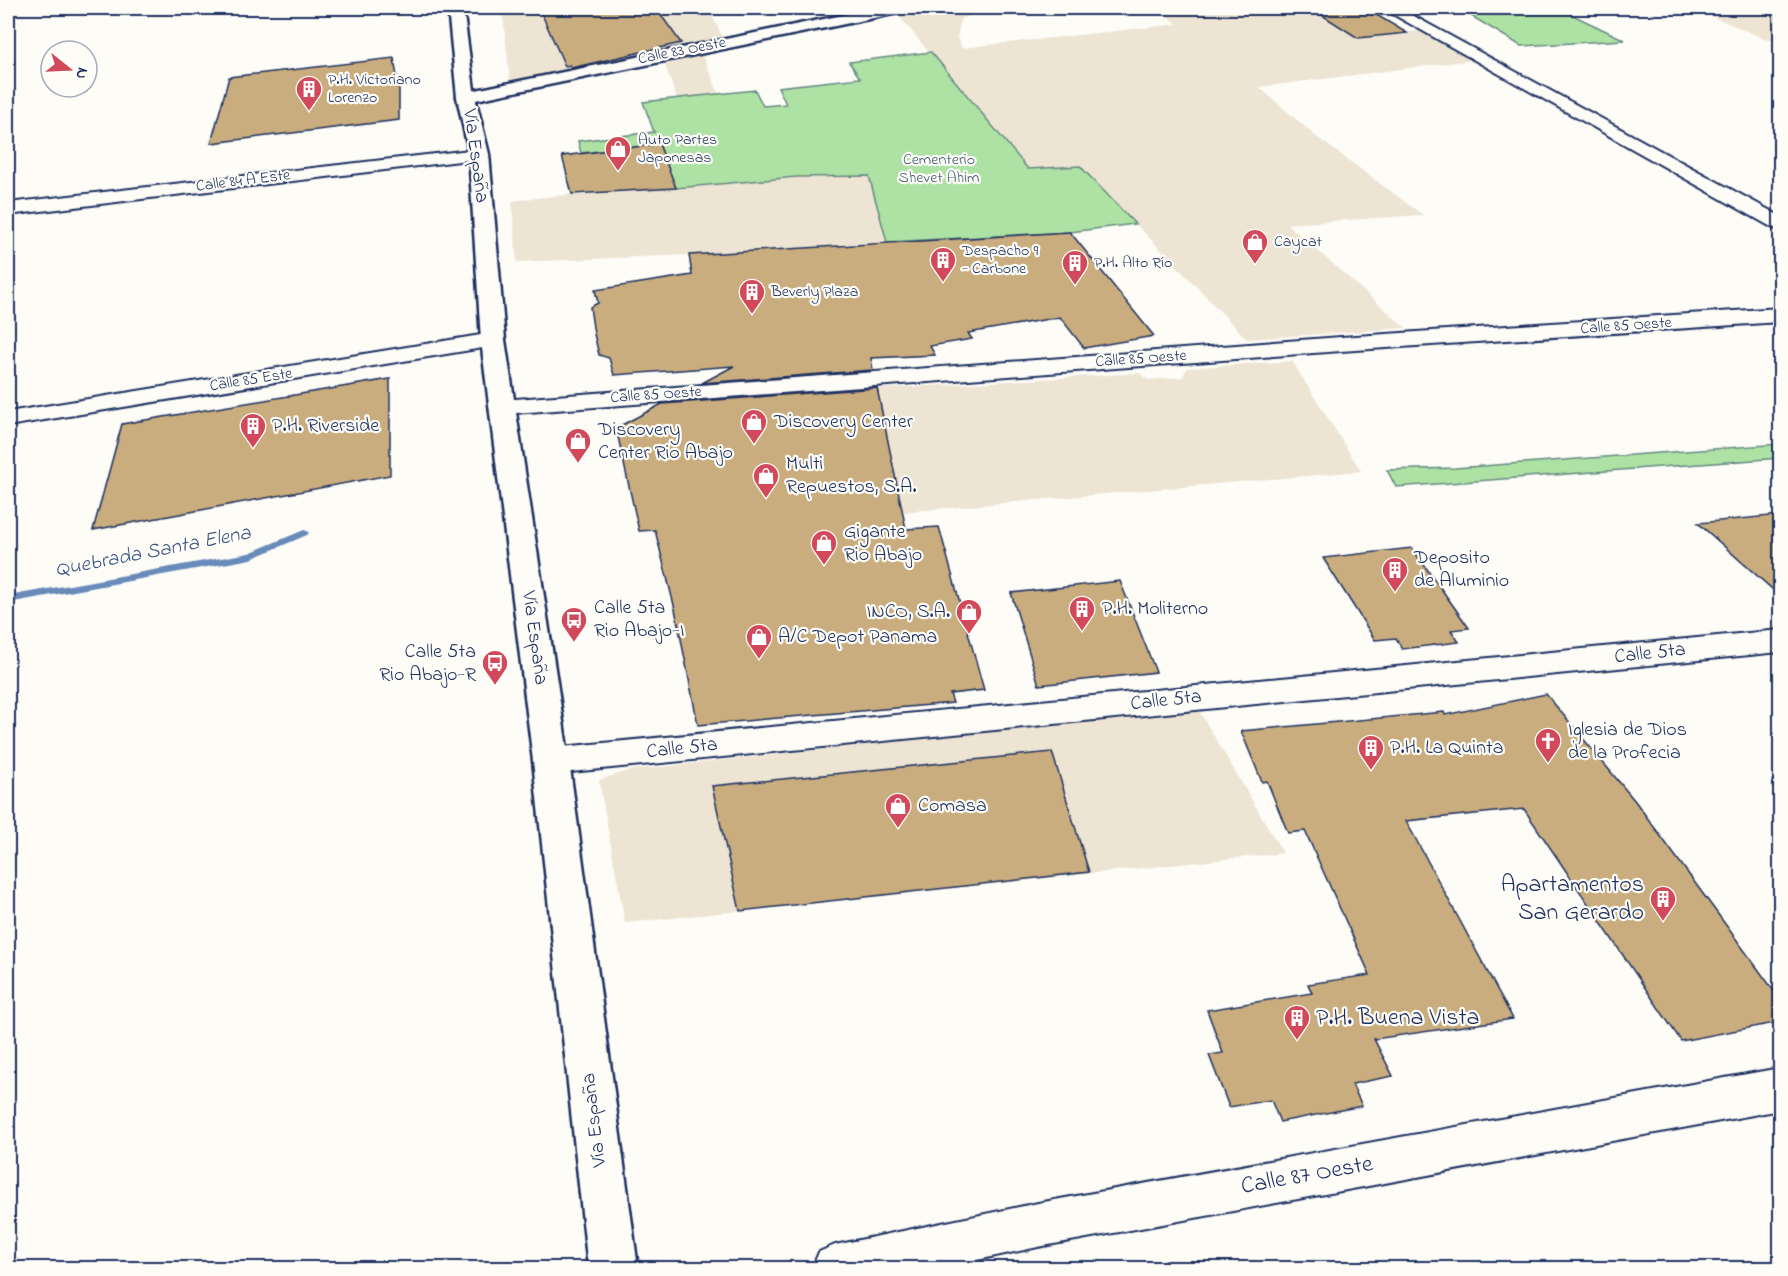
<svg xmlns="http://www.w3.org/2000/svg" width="1788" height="1276" font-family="'Indie Flower',sans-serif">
<rect width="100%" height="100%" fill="#fdfcf7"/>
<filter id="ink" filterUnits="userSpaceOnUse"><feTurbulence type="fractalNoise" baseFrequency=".0167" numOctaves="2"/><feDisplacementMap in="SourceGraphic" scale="12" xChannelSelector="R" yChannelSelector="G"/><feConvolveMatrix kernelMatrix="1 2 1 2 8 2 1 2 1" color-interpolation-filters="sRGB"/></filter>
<g filter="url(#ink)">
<path fill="#ede4d3" d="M584,8H708L722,36L715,40L510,81L503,15Z
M938,8H967L960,10L969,17L961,18L957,38L962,48L1178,24L1157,8H1311L1358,38L1419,31L1473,60L1259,87L1318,138L1423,215L1287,224L1406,328L1247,339L1080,166L1028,170L897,14Z
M1692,8H1780V39L1768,40Z
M701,52L719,94L677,99L663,59Z
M869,176L887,242L689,255L517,262L512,201L572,194L796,177Z
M1292,361L1361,471L903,512L877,389L1139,373L1148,380L1183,377L1187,368Z
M1198,709L1283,853L625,923L599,780L632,770Z"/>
<path fill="#aee2a4" stroke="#648881" stroke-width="1.5" d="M1458,8H1558L1625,40L1521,46Z
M931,52L1028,169L1080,166L1135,224L1070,232L887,242L869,176L796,177L676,188L659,144L581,153L578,141L654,132L643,102L755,90L763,106L786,104L778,87L860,78L849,62Z
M1780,444V458L1396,487L1387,470L1455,468Z"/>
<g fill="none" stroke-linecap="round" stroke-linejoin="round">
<path fill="#688bba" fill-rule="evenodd" d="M304,530L307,531L309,533L307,535L251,559L8,603V596L249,553Z"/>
</g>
<path fill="#c9ad7e" stroke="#1b2f5e" stroke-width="1.5" d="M539,8H656L681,43L571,68L570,65L565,66Z
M1311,8H1365L1407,33L1358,38Z
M394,58L399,90V120L211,143L229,77Z
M659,144L676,188L572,194L562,156Z
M1070,232L1154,336L1084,348L1060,317L968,333L972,339L930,346L935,355L871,358L873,370L702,383L734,366L614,375L609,358L599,355L594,334L590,307L598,303L595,290L692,275L689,255Z
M390,379V475L93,530L122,424Z
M877,388L906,529L939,527L984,690L950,694L953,703L698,725L675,609L655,530L639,531L616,428L662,404Z
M1780,515V596L1698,523Z
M1412,548L1469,628L1451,630L1459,642L1402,649L1396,638L1375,640L1323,558Z
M1120,581L1156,672L1039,685L1011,593Z
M1546,694L1635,801L1780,999V1022L1681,1041L1524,809L1406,821L1513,1019L1374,1039L1393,1076L1352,1084L1362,1106L1280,1122L1271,1100L1229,1107L1209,1055L1223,1053L1207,1010L1312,993L1308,984L1370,975L1305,831L1288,833L1267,781L1262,782L1241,731L1444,712L1445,715Z
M1052,752L1089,872L740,911L712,786Z"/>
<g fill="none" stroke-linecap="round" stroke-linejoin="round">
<g stroke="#1b2f5e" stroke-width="4">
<path id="minor" d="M1382,8H1399L1780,216V230L1773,228Z
M479,149L485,150L488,154L485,158L8,215V203Z
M1780,308V322L1341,351L502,414L493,412L490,407L493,402L502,400L1341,337Z
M493,333L501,335L504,340L501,345L8,426V412Z
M1780,630V652L551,774L539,770L534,761L539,752L551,748Z
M1780,1068V1110L1038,1247L940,1268H812L819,1252L835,1245L1038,1203Z"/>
</g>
<g stroke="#1b2f5e" stroke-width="5">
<path id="tertiary" d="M878,8H906L898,13L466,102L457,97L466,92Z"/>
</g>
<g stroke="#1b2f5e" stroke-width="5">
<path id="primary" d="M448,8H463L475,97L489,154L505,340L569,761L638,1268H588L533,761L481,340L469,154L457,97Z"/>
</g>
<use href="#minor" fill="#fdfcf7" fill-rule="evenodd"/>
<use href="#tertiary" fill="#fdfcf7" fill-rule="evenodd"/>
<use href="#primary" fill="#fdfcf7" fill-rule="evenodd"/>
</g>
</g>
<defs>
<g id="building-pin" transform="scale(1.35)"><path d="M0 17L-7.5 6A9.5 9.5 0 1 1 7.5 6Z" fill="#d1495b" stroke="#fdfcf7"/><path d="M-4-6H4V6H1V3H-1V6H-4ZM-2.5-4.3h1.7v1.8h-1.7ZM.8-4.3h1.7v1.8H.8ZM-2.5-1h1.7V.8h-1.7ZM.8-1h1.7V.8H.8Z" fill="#fff"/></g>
<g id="shop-pin" transform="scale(1.35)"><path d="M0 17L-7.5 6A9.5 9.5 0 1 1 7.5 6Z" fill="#d1495b" stroke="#fdfcf7"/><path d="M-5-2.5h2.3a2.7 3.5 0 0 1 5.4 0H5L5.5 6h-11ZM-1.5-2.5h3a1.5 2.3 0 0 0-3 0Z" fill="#fff"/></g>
<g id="bus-pin" transform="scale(1.35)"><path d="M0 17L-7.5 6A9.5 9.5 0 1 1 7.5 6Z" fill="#d1495b" stroke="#fdfcf7"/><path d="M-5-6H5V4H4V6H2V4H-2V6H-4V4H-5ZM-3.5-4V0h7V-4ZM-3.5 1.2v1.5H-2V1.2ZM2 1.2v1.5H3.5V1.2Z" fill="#fff"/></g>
<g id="church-pin" transform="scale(1.35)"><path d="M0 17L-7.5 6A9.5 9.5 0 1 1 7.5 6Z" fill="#d1495b" stroke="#fdfcf7"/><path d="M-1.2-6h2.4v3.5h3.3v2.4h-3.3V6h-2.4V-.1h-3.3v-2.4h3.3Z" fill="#fff"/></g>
</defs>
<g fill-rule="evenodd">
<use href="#building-pin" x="309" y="89"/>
<use href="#shop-pin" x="618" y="149"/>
<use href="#shop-pin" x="1255" y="242"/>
<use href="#building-pin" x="943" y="260"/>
<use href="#building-pin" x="1075" y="263"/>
<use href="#building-pin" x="752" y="292"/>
<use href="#shop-pin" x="754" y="422"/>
<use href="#building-pin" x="253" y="426"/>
<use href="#shop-pin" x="578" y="441"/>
<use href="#shop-pin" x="766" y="476"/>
<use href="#shop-pin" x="824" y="543"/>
<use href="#building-pin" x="1395" y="570"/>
<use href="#building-pin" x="1082" y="609"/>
<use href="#shop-pin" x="969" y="612"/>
<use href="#bus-pin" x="574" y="620"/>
<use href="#shop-pin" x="759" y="637"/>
<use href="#bus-pin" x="495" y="663"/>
<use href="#church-pin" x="1548" y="741"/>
<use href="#building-pin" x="1371" y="748"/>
<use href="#shop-pin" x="898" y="806"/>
<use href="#building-pin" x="1663" y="899"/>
<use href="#building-pin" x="1297" y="1018"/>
</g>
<g text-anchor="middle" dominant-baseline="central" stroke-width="4.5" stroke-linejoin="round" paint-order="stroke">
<g font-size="16" fill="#1b2f5e" stroke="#fdfcf7">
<text transform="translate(682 51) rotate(-11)">Calle 83 Oeste</text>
<text transform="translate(243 181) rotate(-7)">Calle 84 A Este</text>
<text transform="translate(1626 326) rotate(-4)">Calle 85 Oeste</text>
<text transform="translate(1141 359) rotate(-4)">Calle 85 Oeste</text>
<text transform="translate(251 380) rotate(-9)">Calle 85 Este</text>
<text transform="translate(656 395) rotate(-4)">Calle 85 Oeste</text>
</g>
<g font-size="16" fill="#1b2f5e" stroke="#fdfcf7" text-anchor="start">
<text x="328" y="80">P.H. Victoriano<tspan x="328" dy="18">Lorenzo</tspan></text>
<text x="638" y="140">Auto Partes<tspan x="638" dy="18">Japonesas</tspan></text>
<text x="1274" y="242">Caycat</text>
<text x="962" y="251">Despacho 9<tspan x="962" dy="18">- Carbone</tspan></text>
<text x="1094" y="263">P.H. Alto Río</text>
<text x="771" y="292">Beverly Plaza</text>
</g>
<g font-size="16" fill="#405c70" stroke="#fdfcf7">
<text x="939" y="160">Cementerio<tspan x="939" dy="18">Shevet Ahim</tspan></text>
</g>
<g font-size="20" fill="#1b2f5e" stroke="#fdfcf7">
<text transform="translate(475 156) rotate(82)">Vía España</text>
<text transform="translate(534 638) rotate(82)">Vía España</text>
<text transform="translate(1650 654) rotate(-6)">Calle 5ta</text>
<text transform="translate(1166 701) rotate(-6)">Calle 5ta</text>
<text transform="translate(682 749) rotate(-6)">Calle 5ta</text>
<text transform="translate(595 1120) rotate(-97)">Vía España</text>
</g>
<g font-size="20" fill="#1b2f5e" stroke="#fdfcf7" text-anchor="start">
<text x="774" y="422">Discovery Center</text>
<text x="272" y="426">P.H. Riverside</text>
<text x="598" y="430">Discovery<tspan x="598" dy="23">Center Rio Abajo</tspan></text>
<text x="786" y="464">Multi<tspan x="786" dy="23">Repuestos, S.A.</tspan></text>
<text x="844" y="532">Gigante<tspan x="844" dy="23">Rio Abajo</tspan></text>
<text x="1414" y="558">Deposito<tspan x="1414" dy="23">de Aluminio</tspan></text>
<text x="594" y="608">Calle 5ta<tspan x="594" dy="23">Rio Abajo-I</tspan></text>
<text x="1102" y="609">P.H. Moliterno</text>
<text x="950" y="612" text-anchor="end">INCO, S.A.</text>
<text x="778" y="637">A/C Depot Panama</text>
<text x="476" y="652" text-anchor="end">Calle 5ta<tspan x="476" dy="23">Rio Abajo-R</tspan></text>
<text x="1568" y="730">Iglesia de Dios<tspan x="1568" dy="23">de la Profecia</tspan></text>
<text x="1390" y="748">P.H. La Quinta</text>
<text x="918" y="806">Comasa</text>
</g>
<g font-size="21" font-style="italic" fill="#3b5684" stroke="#fdfcf7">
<text transform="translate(153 552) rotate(-11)">Quebrada Santa Elena</text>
</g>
<g font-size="24" fill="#1b2f5e" stroke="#fdfcf7" text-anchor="end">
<text x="1644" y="885">Apartamentos<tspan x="1644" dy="28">San Gerardo</tspan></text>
<text x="1316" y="1018" text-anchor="start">P.H. Buena Vista</text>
</g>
<g font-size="24" fill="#1b2f5e" stroke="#fdfcf7">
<text transform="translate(1307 1176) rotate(-10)">Calle 87 Oeste</text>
</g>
</g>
<rect width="1788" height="1276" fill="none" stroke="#fdfcf7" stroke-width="30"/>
<rect x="15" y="15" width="1758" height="1246" fill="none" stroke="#1b2f5e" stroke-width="2" filter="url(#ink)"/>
<g transform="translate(69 69) rotate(108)"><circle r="28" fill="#fdfcf7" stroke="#a3aaba" stroke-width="1.5"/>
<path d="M0-4.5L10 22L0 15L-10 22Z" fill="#d1495b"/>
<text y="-9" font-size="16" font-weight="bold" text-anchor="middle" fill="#1b2f5e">N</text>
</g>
</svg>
